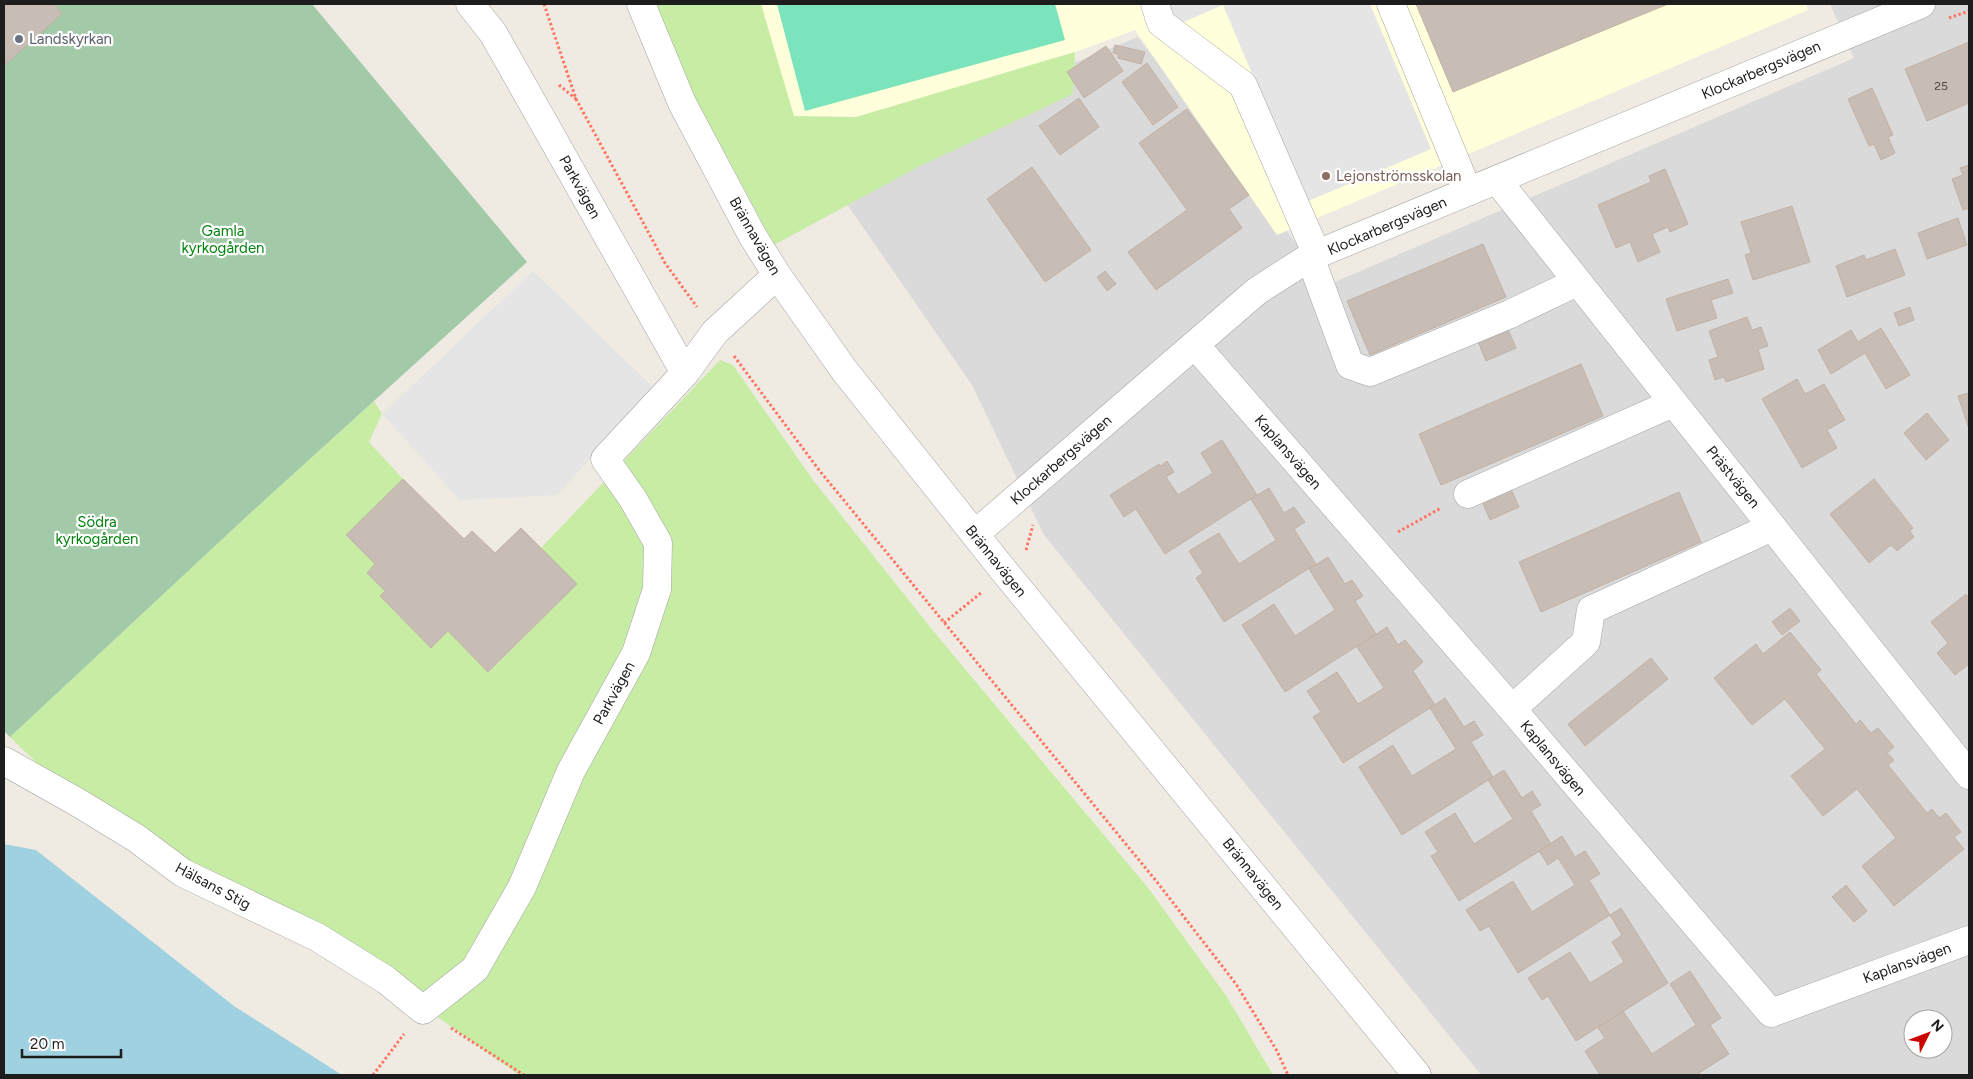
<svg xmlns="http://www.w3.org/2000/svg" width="1973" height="1079" font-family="Figtree,sans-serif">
<rect width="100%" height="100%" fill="#efebe2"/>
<path fill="#dbdada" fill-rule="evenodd" d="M1830,4H1969V1075H1481L1044,535L972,385L820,165L1138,37L1328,285L1854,58ZM1913,1019H1943V1049H1913Z"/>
<path fill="#ffffdb" d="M761,4H1806L1808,10L1277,235L1135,30L1075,52L856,117L793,116Z"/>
<path fill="#c7eda4" d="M650,4H761L794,116L856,117L1075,52L1073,94L918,167L774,245L659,30Z
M720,360L733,365L813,480L935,633L1149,889L1227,997L1273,1075H519L386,980L77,802L10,737L245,518L374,401L382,414L369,442L403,479L346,536L375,564L385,591L380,596L431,648L448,631L489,672L577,584L541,548Z"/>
<path fill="#a2c9a8" d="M4,4H312L527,262L245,518L10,737L4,731Z"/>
<path fill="#7be4bc" d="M777,4H1055L1065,40L805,111Z"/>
<path fill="#e5e5e5" d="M1164,4H1370L1431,149L1306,202L1223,5L1174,26Z
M533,271L655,389L557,495L460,500L382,414Z"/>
<path fill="#a0d1e0" d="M4,844L36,850L234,1006L342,1075H4Z"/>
<path fill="#c7bdb5" stroke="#c2b1a4" d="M4,4H54L62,14L5,65Z
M1416,4H1668L1453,92Z
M1969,42V103L1927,121L1905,69Z
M1115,45L1145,52L1141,64L1118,58V54L1113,53Z
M1106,46L1123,71L1084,98L1067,72Z
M1147,63L1178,107L1153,125L1122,82Z
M1872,88L1893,135L1888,137L1895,153L1881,160L1874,144L1869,146L1848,99Z
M1079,98L1099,127L1060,155L1039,126Z
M1187,109L1249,195L1229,209L1242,228L1156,290L1128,252L1187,210L1139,143Z
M1969,165V208L1963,210L1952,179L1963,175L1960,168Z
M1032,167L1091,250L1045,282L987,199Z
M1665,169L1688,224L1670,232L1668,227L1652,234L1660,252L1638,262L1630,242L1616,248L1598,205L1651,182L1649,176Z
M1792,206L1810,262L1753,280L1745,255L1751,253L1741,222Z
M1958,218L1967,245L1927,259L1918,233Z
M1483,244L1506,297L1370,355L1347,301Z
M1895,249L1905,275L1847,297L1836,266L1864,255L1866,260Z
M1105,271L1116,284L1107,291L1097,277Z
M1728,279L1733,293L1711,300L1717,318L1677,331L1666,299Z
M1910,307L1914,320L1899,326L1894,313Z
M1747,317L1752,330L1761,327L1768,346L1758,349L1764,369L1726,382L1724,377L1715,380L1709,360L1718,357L1709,331Z
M1507,327L1516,348L1486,361L1477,339Z
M1881,328L1910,375L1886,389L1865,353L1831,374L1818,350L1851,330L1858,342Z
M1581,364L1603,416L1441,485L1419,434Z
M1797,379L1805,394L1824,384L1845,420L1827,430L1837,448L1802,468L1762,399Z
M1969,393V429L1958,396Z
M1927,413L1949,440L1926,460L1904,433Z
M1222,440L1257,495L1165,554L1136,509L1124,517L1110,495L1159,464L1161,466L1167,461L1174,472L1166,477L1178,495L1213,473L1201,453Z
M403,479L464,539L472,531L495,553L521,528L577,584L488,672L448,631L431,648L380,596L385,591L367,573L375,564L346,535Z
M1874,479L1913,528L1910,531L1914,537L1897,551L1891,545L1869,563L1830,514Z
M1510,487L1519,507L1490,520L1481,499Z
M1269,488L1284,513L1294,507L1305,522L1294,529L1316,564L1224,622L1196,578L1203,573L1189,551L1219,533L1239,564L1276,540L1251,499Z
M1679,492L1701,542L1541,612L1519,562Z
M1328,557L1345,584L1352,580L1363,596L1355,601L1376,634L1285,692L1242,625L1274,604L1295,636L1335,610L1309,569Z
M1966,594L1969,599V664L1955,675L1937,653L1948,643L1931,622Z
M1790,608L1800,621L1782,635L1772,622Z
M1387,627L1398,645L1405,640L1423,662L1413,671L1435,705L1343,763L1313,717L1321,712L1307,691L1337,672L1358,704L1384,688L1357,647Z
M1790,632L1821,670L1816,674L1856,724L1860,720L1871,733L1878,728L1894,747L1887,753L1894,760L1888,765L1927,813L1932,809L1939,818L1946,813L1961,832L1954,837L1964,849L1894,906L1862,866L1896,838L1857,789L1823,816L1791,776L1825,749L1785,699L1752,725L1714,678L1756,644L1763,654Z
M1651,658L1668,679L1585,746L1568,724Z
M1445,698L1464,727L1474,721L1483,735L1471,742L1493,777L1402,835L1359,767L1393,745L1412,776L1456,749L1430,708Z
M1504,770L1522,798L1532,791L1541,805L1531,811L1551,844L1459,901L1431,856L1438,852L1425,832L1455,813L1474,844L1513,819L1488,780Z
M1562,836L1575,857L1585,851L1600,874L1589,880L1610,915L1518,973L1489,926L1480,931L1466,910L1513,881L1532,912L1575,885L1558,858L1548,865L1539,851Z
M1846,885L1867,911L1854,922L1832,897Z
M1621,908L1668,983L1576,1041L1548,996L1542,1000L1528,978L1570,952L1590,983L1624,962L1612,942L1622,935L1610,915Z
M1690,971L1721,1018L1710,1025L1729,1054L1696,1075H1600L1585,1051L1605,1038L1598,1028L1623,1011L1652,1054L1696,1025L1670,984Z"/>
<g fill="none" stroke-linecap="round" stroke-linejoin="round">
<g stroke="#a4a4a4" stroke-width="29">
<path id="minor" d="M470,4L493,33L685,373
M641,4L682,103L752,235L777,275L844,370L1004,571L1417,1075
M1155,4L1161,23L1243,85L1317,255
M1391,4L1468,192
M1497,180L1969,775
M1310,257L1350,365L1370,372L1510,314L1577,282
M1195,345L1512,709L1771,1013L1969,940
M1468,494L1673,403
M975,534L1257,291L1310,257L1921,4
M1512,709L1586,642L1591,610L1772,527
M4,761L77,802L136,838L183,873L317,937L386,980L423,1010L475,969L522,887L571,771L636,653L657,589L658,543L633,499L605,459L685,373L715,332L777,275"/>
</g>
<path stroke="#ff7563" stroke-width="3" stroke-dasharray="2.5 2.5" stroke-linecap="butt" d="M544,4L576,99L665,263L697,307
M1949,18L1969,11
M559,85L576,99
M734,356L819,470L1157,882L1236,984L1277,1051L1288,1075
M1398,532L1441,508
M1026,550L1033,525
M944,623L982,592
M451,1028L524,1075
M373,1075L404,1034"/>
<use href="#minor" stroke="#fff" stroke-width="28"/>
</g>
<circle fill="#6b7280" stroke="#fff" stroke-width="2" cx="19" cy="39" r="5"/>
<circle fill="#8d6e63" stroke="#fff" stroke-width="2" cx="1326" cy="176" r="5"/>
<g text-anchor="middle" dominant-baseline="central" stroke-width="4.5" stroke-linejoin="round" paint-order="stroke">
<g font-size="12" fill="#484543">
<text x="1941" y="86">25</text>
</g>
<g font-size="15" fill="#5b616d" stroke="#fff" text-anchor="start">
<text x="29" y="39">Landskyrkan</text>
</g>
<g font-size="15" fill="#1d1d1d" stroke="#fff">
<text transform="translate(1761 70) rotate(-23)">Klockarbergsvägen</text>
<text transform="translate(580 187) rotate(61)">Parkvägen</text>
<text transform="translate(1387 226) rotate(-23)">Klockarbergsvägen</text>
<text transform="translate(755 236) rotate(60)">Brännavägen</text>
<text transform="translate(1288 452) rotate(49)">Kaplansvägen</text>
<text transform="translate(1061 460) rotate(-41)">Klockarbergsvägen</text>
<text transform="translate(1733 477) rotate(51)">Prästvägen</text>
<text transform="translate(996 561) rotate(51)">Brännavägen</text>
<text transform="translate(614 693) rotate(-61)">Parkvägen</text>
<text transform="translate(1553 758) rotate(50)">Kaplansvägen</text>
<text transform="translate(1253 874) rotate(51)">Brännavägen</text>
<text transform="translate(213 886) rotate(28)">Hälsans Stig</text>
<text transform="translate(1907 963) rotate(-20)">Kaplansvägen</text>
</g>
<g font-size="15" fill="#785e54" stroke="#fff" text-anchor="start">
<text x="1336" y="176">Lejonströmsskolan</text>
</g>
<g font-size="15" fill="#058210" stroke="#fff">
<text x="223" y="231">Gamla<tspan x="223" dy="17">kyrkogården</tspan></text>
<text x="97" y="522">Södra<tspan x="97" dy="17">kyrkogården</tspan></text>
</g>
</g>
<rect width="1973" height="1079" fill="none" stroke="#1d1d1d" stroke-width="10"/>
<g transform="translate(1928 1034) rotate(48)"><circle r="24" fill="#ffffff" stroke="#a5a5a5"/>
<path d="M0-4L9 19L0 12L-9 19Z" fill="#ca0200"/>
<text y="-8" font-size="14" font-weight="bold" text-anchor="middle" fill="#1d1d1d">N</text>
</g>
<path d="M22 1049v8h99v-8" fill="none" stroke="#1d1d1d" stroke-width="2.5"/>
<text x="30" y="1049" font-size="15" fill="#1d1d1d" stroke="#ffffff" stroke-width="4" paint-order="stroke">20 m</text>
</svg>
